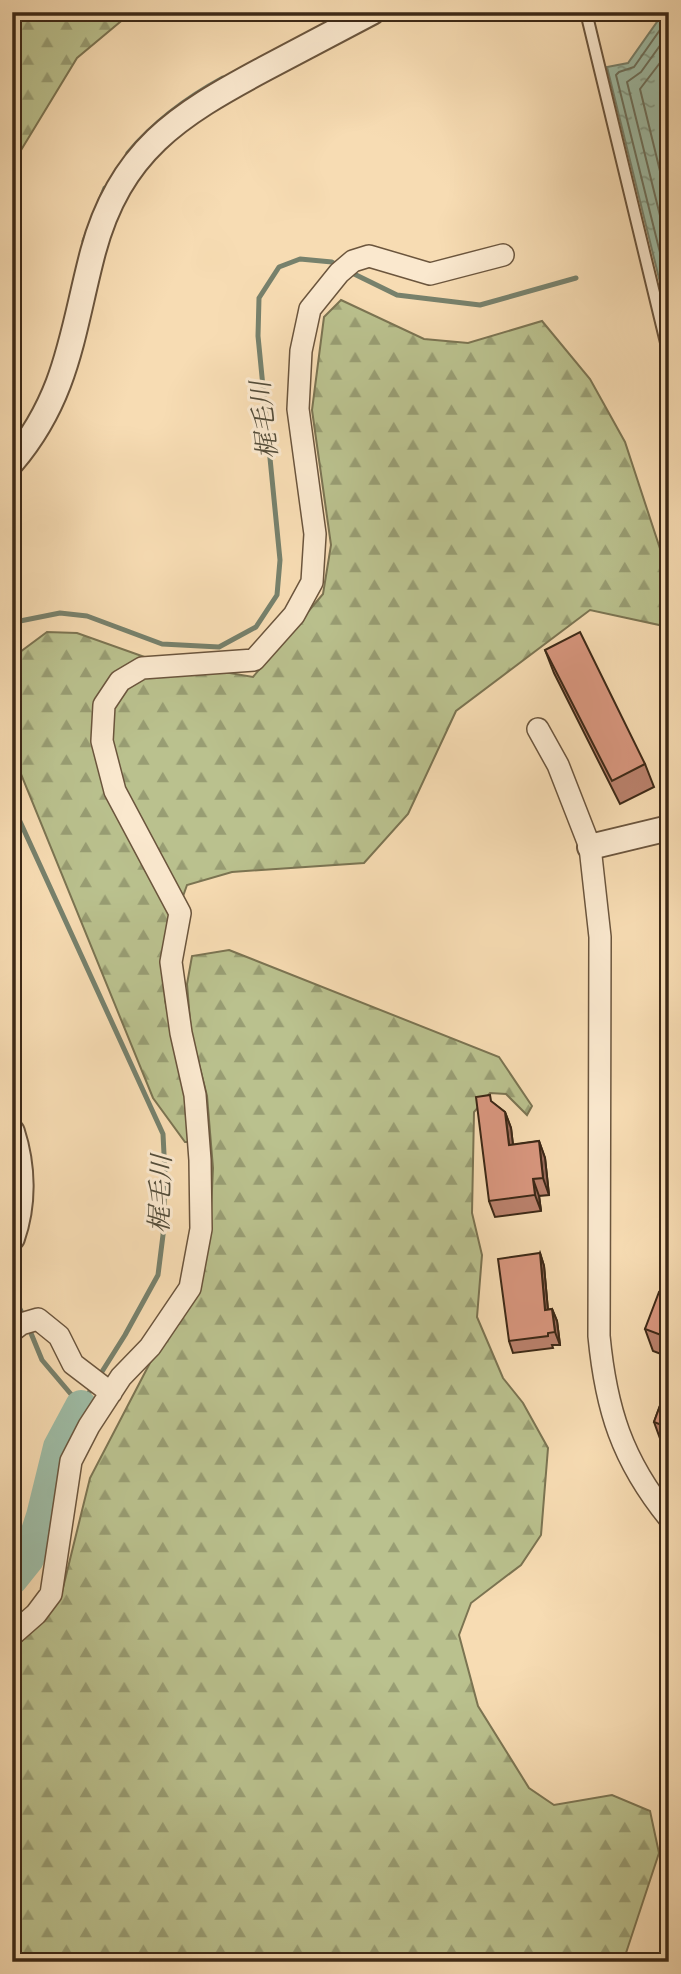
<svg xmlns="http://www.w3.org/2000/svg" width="681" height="1974" font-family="Vollkorn,'Noto Serif JP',serif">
<defs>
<pattern id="forest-firs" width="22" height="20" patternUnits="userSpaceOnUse" patternTransform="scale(1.75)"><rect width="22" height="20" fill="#bac18e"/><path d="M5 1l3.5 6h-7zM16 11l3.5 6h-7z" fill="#989d73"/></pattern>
<pattern id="water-ripples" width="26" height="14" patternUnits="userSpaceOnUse" patternTransform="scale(1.75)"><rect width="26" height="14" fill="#9ebca6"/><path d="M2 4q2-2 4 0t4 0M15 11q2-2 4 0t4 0" fill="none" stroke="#829986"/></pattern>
</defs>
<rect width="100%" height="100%" fill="#f7dcb3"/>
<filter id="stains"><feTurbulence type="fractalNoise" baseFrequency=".00286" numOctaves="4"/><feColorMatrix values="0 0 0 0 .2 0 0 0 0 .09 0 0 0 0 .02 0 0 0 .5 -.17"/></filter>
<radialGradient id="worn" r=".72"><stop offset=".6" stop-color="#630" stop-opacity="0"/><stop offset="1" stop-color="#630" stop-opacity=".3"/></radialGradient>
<path fill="url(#forest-firs)" stroke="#7b7452" stroke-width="2" d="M12,12H132L77,58L12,165Z
M341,300L424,339L468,343L542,321L590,379L625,442L669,576V618L664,626L590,610L456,711L408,814L364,863L232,872L187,885L175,919L164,973L165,1000L188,1104L193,1142H185L153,1098L12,752V658L47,632L77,633L153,660L253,677L323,594L331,545L312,410L324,317Z
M229,950L499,1057L532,1106L527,1115L506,1094L490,1093L474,1112L472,1213L482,1255L477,1317L503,1378L523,1403L548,1448L541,1535L521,1565L471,1603L459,1635L478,1706L529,1788L554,1805L612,1795L650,1811L659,1853L625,1956L626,1962H12V1652L61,1596L90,1478L152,1359L210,1232L213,1168L207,1096L191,1033L187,984L192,956Z"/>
<path fill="url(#water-ripples)" stroke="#77816c" stroke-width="2" d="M664,12H669V319L607,67L628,63Z"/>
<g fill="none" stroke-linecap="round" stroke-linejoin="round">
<path stroke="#6d725e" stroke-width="2" d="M669,17L634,67L619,72L616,75L669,289
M669,33L641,72L627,82L669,252
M669,51L640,89L669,208"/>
<path stroke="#77816c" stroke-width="5" d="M128,153C155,121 186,98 223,78
M84,241L105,188
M348,271L397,295L480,305L576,278
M12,627L20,621L60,613L87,616L162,644L219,647L256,627L277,595L280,560L258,336L259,298L279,267L300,259L332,262L340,267
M12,804L163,1134L165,1174L163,1235L158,1275L125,1335L98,1378
M12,1293L24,1317
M28,1326L42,1360L81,1406L93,1386"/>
<path stroke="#9ebca6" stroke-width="32" d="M12,1579L28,1559L42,1516L59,1447L81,1406"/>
<g stroke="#6b553d" stroke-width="14">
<path id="service" d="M586,12L669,355"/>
</g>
<g stroke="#6b553d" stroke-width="24">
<path id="minor" d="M538,729L558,765L590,847L600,937L599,1336C606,1409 622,1460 669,1518
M12,1331L21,1324L38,1319L59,1336L73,1364L111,1393
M12,1635L36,1614L51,1594L71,1461L89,1426L121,1377L150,1347L190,1288L201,1229L200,1160L195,1095L181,1033L171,962L180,913L115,791L102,741L104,705L120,681L142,668L254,660L294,615L312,582L315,534L298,409L301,351L310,309L339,273L353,261L369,256L430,274L503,255"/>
</g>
<g stroke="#6b553d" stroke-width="28">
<path id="tertiary" d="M12,462C68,396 72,332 93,252C120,151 178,115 264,69C300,50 336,31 372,12
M590,847L669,828
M12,1132C23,1166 24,1204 12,1238"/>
</g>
<use href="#service" stroke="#fae8ce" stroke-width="10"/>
<use href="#minor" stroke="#fae8ce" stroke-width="21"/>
<use href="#tertiary" stroke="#fae8ce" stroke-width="24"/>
</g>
<path fill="#ba816c" stroke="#3c2816" stroke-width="2" d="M545,650L645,764L654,787L620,804L554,673Z
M493,1103L505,1112L511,1128L513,1145L539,1141L545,1158L549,1195L539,1196L541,1211L495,1217L489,1201Z
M540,1253L544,1266L548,1310L552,1309L557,1321L560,1345H552L553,1348L513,1353L509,1341Z
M669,1296V1357L653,1351L645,1329Z
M669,1381V1446L662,1444L654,1422Z"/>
<path fill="#976958" stroke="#3c2816" stroke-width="2" d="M505,1112L511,1128L515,1162L509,1145Z
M539,1141L545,1158L549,1195L543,1178Z
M533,1179L539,1196L541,1211L535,1195Z
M540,1253L544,1266L549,1322L545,1310Z
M552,1309L557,1321L560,1345L555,1332Z"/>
<path fill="#d8967e" stroke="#3c2816" stroke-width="2" d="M580,632L645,764L612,781L545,650Z
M490,1095L491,1101L505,1112L509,1145L539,1141L543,1178L533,1179L535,1195L489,1201L476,1097Z
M540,1253L545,1310L552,1309L555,1332L548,1333V1336L509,1341L498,1259Z
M659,1292L669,1296V1338L645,1329Z
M669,1381V1428L654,1422Z
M669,1926V1962H663L666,1949L663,1948Z"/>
<g text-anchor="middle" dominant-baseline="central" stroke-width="6" stroke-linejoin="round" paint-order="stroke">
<g font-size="26" font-style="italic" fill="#544d3a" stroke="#fae8ce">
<text transform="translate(266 420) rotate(-96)">梶毛川</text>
<text transform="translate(162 1194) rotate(-88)">梶毛川</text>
</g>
</g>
<rect width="681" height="1974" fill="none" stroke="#f7dcb3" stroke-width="42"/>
<rect x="14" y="14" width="653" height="1946" fill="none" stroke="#3c2816" stroke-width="3.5"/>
<rect x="21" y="21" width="639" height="1932" fill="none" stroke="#3c2816" stroke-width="2"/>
<rect width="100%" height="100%" filter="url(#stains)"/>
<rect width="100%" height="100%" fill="url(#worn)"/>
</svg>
